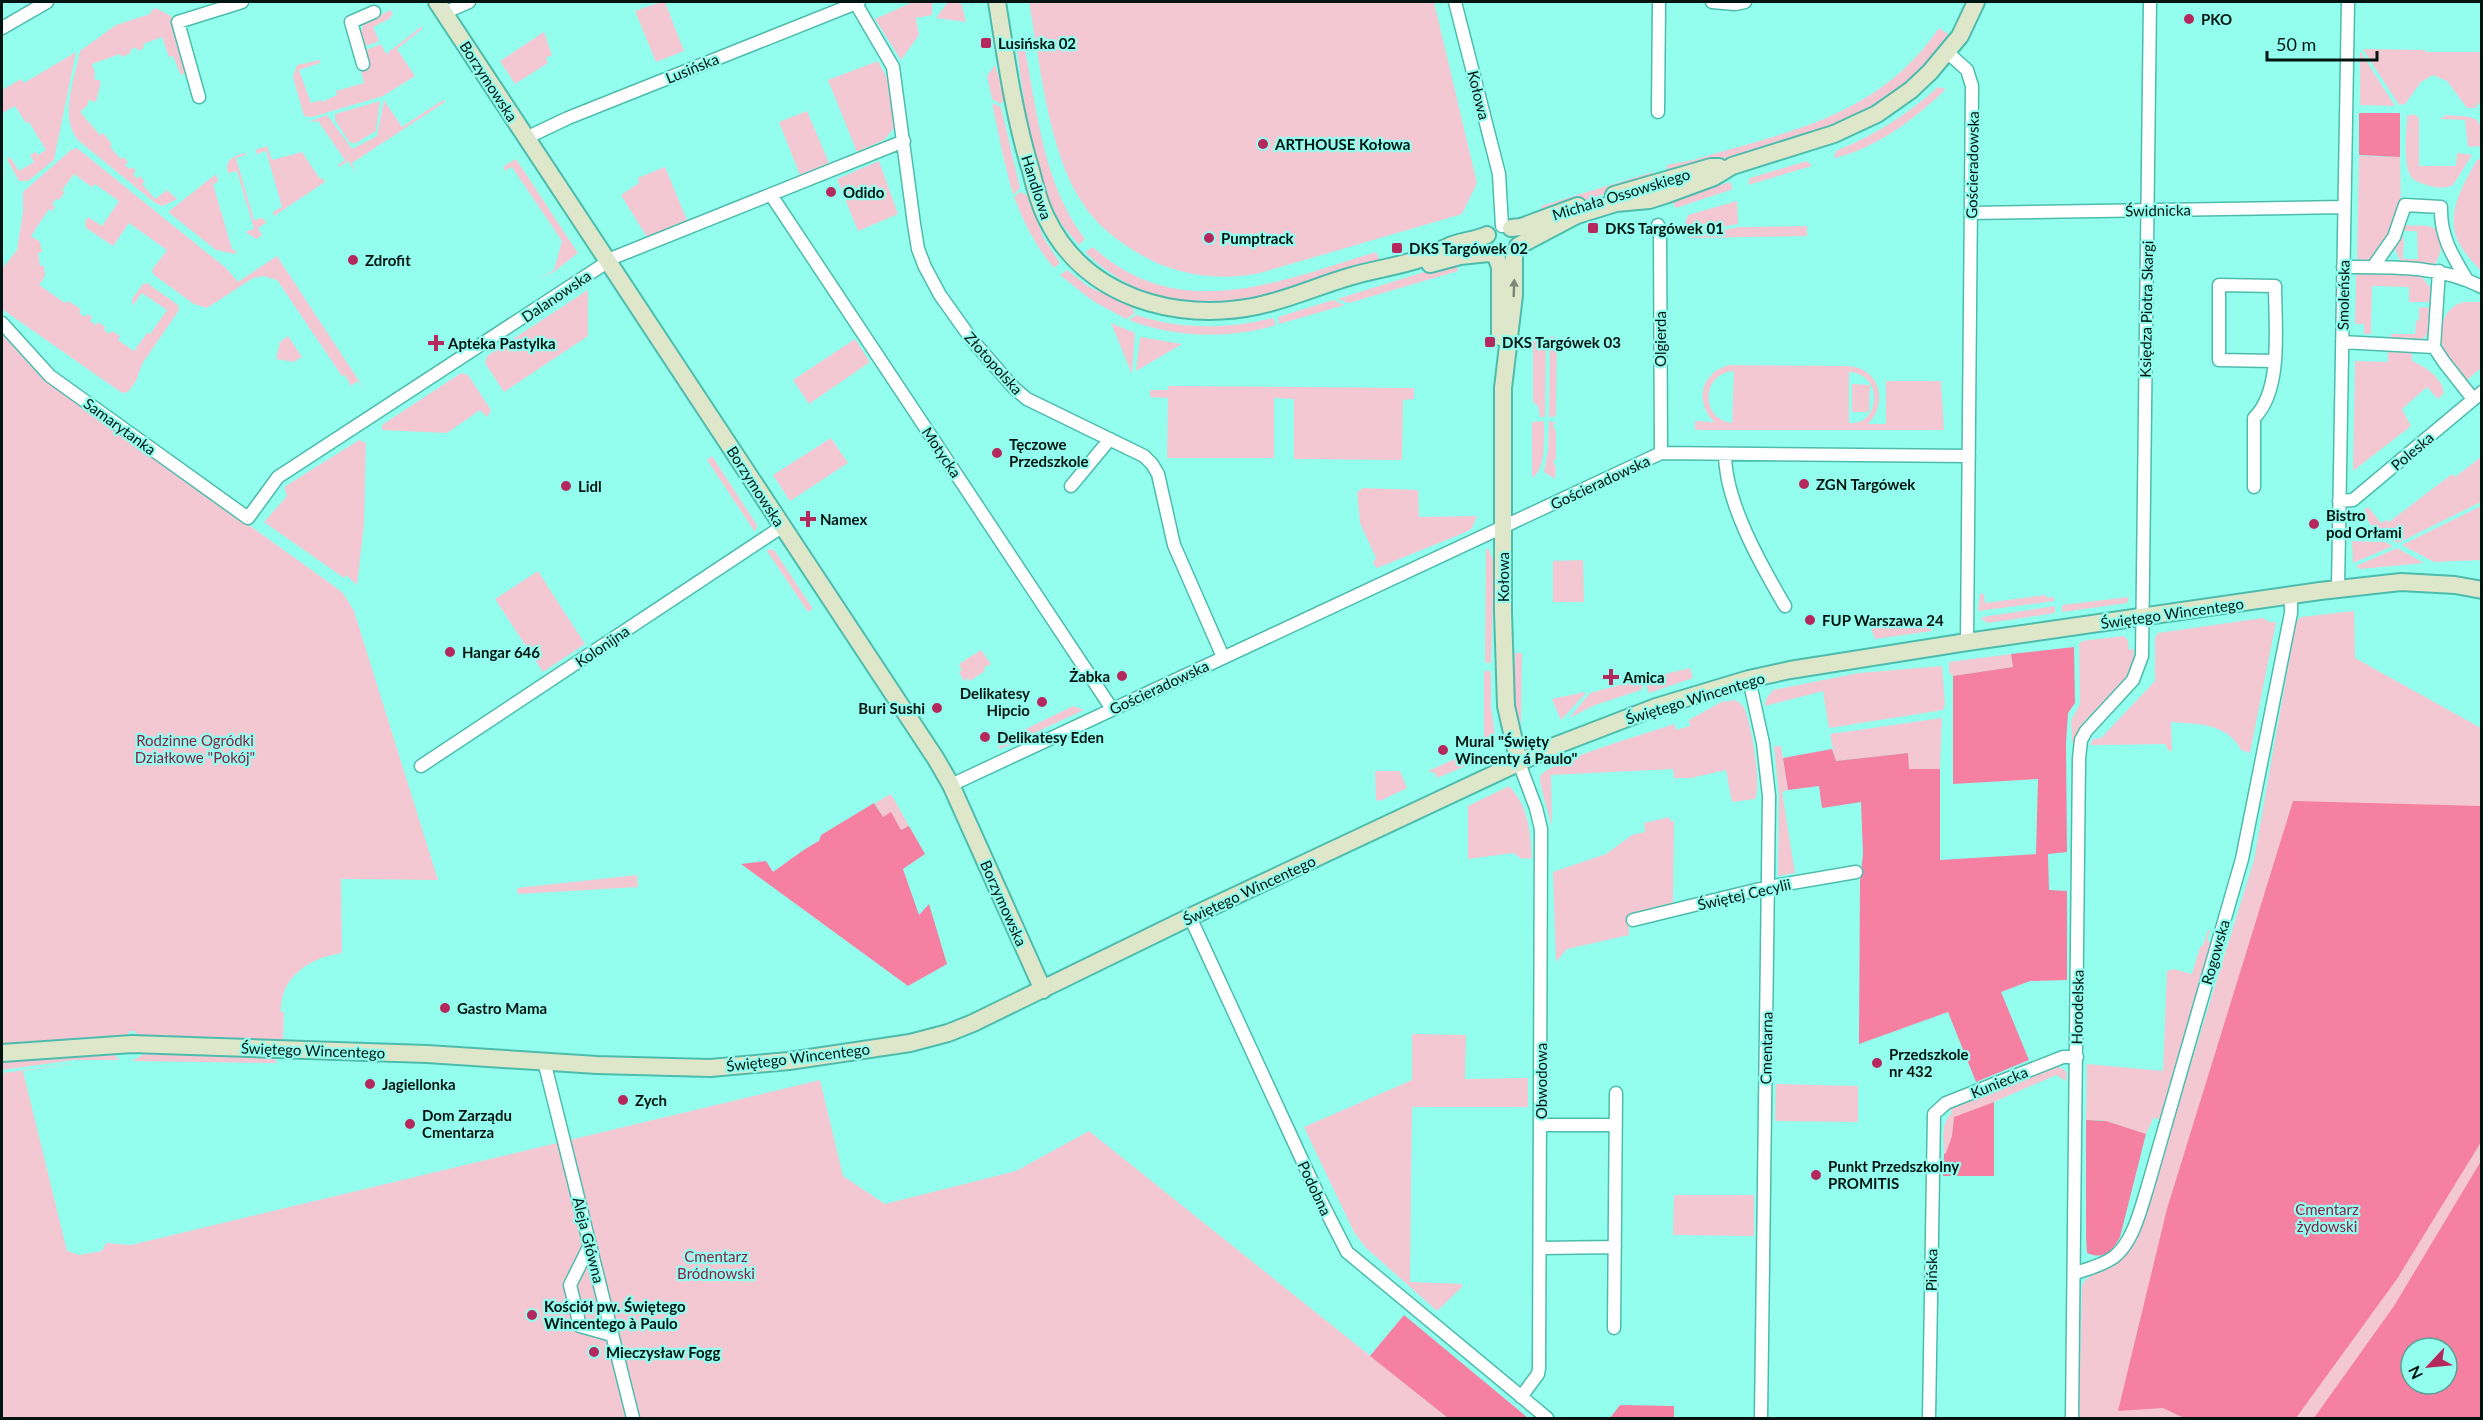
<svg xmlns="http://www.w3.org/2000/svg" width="2483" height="1420" font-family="Lato,sans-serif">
<rect width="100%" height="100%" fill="#93feee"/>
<path fill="#f3c8d2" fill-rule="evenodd" d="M661,2H665L684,51L656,62L635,11Z
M913,2H932V15L916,18L919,35L901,60L875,19Z
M948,2H961L966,22L936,18Z
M1029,2H1434L1477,183L1462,214L1260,273C1221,281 1180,276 1145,257C1121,244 1098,227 1083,204C1048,152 1040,63 1029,2Z
M156,8L171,16L188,72L181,75L173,56L169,57L162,37L143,44L144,48L138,51L136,47L130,50L131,53L122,57L120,54L92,64L95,73L94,79L101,81L96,102L89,100L87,106L80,112L100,135L103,133L112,144L110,147L121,159L124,157L128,162L125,165L129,169L132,167L136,171L133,174L137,179L140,176L145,182L142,184L155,199L167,190L177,199L163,206L155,203L79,141C58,117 75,79 80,51L116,25L150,14L152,10Z
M390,10L393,14L389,19L373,27L379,41L366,46L361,33L363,25Z
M422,26V29L397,49L415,76L383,96L312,117L304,116L293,77L297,65L320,60V63L299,70L311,103L321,100L322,102L337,95L336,91L364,83L361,71L370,67L366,50L381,44L386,54Z
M1939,28L1948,34C1886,129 1771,145 1670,174L1667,171V165C1675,163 1684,162 1693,160C1790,131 1878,117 1939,28Z
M544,32L552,55L546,58L548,63L515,84L500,61Z
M1024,44C1037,111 1043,184 1085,239L1079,245C1072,236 1062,227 1057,216C1030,166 1025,106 1017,50Z
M2363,49L2425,50L2426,52H2481V101L2475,108H2467L2447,81L2433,75L2421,82L2405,104L2399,105Z
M2360,51L2395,106L2360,105Z
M76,52L54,160L28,181H19L7,159L10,157L19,171L34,162L30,155L35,152L38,155L46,150L29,122L26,123L15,106L2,113V90L21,79L24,83Z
M878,61L891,86L894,128L884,140L857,152L828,80Z
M995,65L1006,98L1001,104L992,99L987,76Z
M1938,87L1946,89C1916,118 1876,149 1834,158L1836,151C1875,135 1907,115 1938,87Z
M384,100L402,127L443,100L445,102L352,163L356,173L348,161L339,167L338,165L345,160L318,121L308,122L327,115L352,149L377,136Z
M380,101L376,131L356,143H350L335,120V114Z
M992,103L1001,107L1020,188L1013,195L1004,160Z
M807,111L829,163L800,175L779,122Z
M2414,114L2419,118V166H2456L2457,153L2472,155L2453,185C2444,189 2438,188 2430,186C2424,184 2416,182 2412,178C2402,167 2407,131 2407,116Z
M2446,115C2476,118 2482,112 2481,146L2468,147L2465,120L2440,119Z
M267,146L272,160L302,152L320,179L322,178L325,182L274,216L273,212L282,207L266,151L257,154L255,150Z
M77,148L226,268L238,282L277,256L365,390L358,381L351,386L345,375L342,376L277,280L263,276L253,278L207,308L194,304L154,275L152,270L167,250L129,223L113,246L86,228L85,222L88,217L102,226L119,201L95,184L92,187L74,174L62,190L65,192L59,200L56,199L52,204L55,207L52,211L49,209L31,236L40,242L42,252L38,253L40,266H44L45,276L39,285L65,303L68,301L81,309L79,313L85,317L87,314L92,317L90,321L96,325L98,322L105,327L104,330L110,334L112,331L120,336L118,340L134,351L147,333L150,334L167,310L142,293L132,306V299L143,284L147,283L178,305L179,310L142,364L136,381L128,392L122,393L2,309V269L17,250L23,212V192L71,150Z
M245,153L246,155L236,158L254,220L263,218L266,223L258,228L262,235L257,239L245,232L254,229L237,171L228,173C224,159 234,156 245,153Z
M2359,156L2400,157L2401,203L2388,235L2367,264L2357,258Z
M516,159L578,253L555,271L537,280L554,270L562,241L512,167L504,171V166Z
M2481,159H2482L2481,271C2473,262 2463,252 2458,241C2445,214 2464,183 2477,160Z
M879,161L898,214L858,231L837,179Z
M1807,161L1812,166L1748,185L1750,178Z
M665,167L687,220L647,237L621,195L639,183L638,178Z
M1653,172V179L1544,213L1541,206Z
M216,174L218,182L213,184L232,249L237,251L235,254L216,250L168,212Z
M1730,182L1733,189L1676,208L1671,200Z
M1020,192L1029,196L1043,237L1060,263L1054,268C1036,247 1024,223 1014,197Z
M1737,201L1738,224L1685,233L1682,231L1688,215Z
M2404,225C2411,226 2420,225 2428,226C2447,230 2443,255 2433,266L2401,263L2395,249L2404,235L2403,259H2418L2417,231H2403Z
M1807,226V236L1686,238L1738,227Z
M1093,247C1179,326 1280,281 1376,252L1380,260C1278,295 1175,339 1085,252Z
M1456,262L1458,271L1349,303L1337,299Z
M1067,270L1089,287L1131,306L1135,313L1126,319L1093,301L1060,275Z
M2365,271L2420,275L2432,289L2433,302H2409V287L2372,286L2371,334H2364V324H2355L2356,275Z
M588,290V336L504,392L485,363L487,356Z
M1333,300L1345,305L1279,324L1278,317Z
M2464,302H2481V368L2467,380C2461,373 2452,366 2448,358C2436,339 2439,308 2464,302Z
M2419,307L2432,308C2431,319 2432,333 2422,339L2390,338L2391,334H2415L2416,321L2419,320Z
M1136,315C1182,330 1227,329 1273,318L1276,325C1229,339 1175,338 1129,320Z
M1111,323L1135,333L1132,374Z
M2,334L40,376L334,586L343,593L354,611L438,880L341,879L342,953C310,958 280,976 281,1012H284L283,1041L138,1038L135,1031H130L125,1038H82L2,1047Z
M288,336L302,357L293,362L276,359L280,342Z
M1535,336H1546L1545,417H1540L1538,406L1533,402V337Z
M1550,336L1557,338L1556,415L1554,417H1549Z
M1140,337L1182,344L1136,371Z
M855,339L870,362L809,404L793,380Z
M2412,350V361C2424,366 2443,378 2444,393L2438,399L2427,387L2402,409L2411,426L2353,471L2355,361L2388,362V351Z
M1729,365L1847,366C1880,367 1889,403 1868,424H1886V381H1941L1944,430H1695V421L1714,422C1694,401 1701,373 1729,365ZM1733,371H1734L1732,423C1700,419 1701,374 1733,371ZM1849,372C1885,374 1880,426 1849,423Z
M461,373L468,375L491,410L487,417L480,410L447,433L382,430V425Z
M1852,384L1870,385L1869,412H1852Z
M1168,386L1414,388V399L1403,400L1402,460L1294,459V399L1274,398V458H1167L1168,398L1150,397V390H1168Z
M1544,421C1544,438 1547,468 1532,478V422Z
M1549,421L1556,423L1553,425L1556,432V459L1553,461L1556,468L1555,479L1544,472L1548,451Z
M831,438L848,463L790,501L773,475Z
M359,440L366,443L364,525L357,585L346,575L344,578L264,522L287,496L284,487Z
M712,456L757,525L755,532L707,460Z
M2481,457V502L2398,543C2386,537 2363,525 2365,509L2368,507L2381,523L2386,520L2389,522L2452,474L2455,477Z
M1363,488L1418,490L1419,517L1477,516L1472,528L1466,532L1377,568L1373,563L1376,558L1360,523L1357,492Z
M2481,506V560L2434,562L2402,545Z
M2352,541L2385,542L2393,546L2353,563Z
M1486,548L1489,550L1494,562L1491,663H1485Z
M2397,548L2424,563L2360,569L2356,566Z
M769,549L774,550L813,609L808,612L767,551Z
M1583,560L1584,602H1553V561Z
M538,571L585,644L543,672L495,599Z
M1980,594H1984L1985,603L2046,595L2047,598L2054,597V601L1978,611Z
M2129,597L2127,603L2062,612V605Z
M2055,606V613L1988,623L1981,619L1983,617Z
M2354,611L2355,658L2481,728V1418H2079L2082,1286C2088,1272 2102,1273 2113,1264C2128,1251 2135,1233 2144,1215L2254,860L2296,622L2301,617ZM2411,1348H2447V1384H2411Z
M2263,618L2269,622H2276L2250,753L2241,750C2227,723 2198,724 2171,722L2172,751H2169L2165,744L2090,745L2093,739L2101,738L2155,681V638L2158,633Z
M1930,624L1932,631L1875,639L1871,628Z
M2124,636L2128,640L2129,650L2134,649L2133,662L2125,679L2082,724L2072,744L2071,720L2080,704L2079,644L2082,641Z
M981,650L991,664L984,668L985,671L970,681L968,678L964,681L959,672L962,670L959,664Z
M1515,653H1522L1521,724L1515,708Z
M2011,654L2013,667L1953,676L1949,672V662Z
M1942,666L1945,705L1943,710L1829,728L1823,691L1765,706L1766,699L1773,690L1859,673Z
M1690,668L1693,678L1649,693L1644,679Z
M1484,671H1491V707L1496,742L1484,739Z
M1642,679L1643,685L1641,690L1595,705L1569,718L1590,693Z
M1585,692V694L1561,720L1552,699Z
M1736,700C1737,701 1742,705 1743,706C1751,719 1762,786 1755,799L1732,802L1726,770L1691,778H1674L1673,769L1551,775L1552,827C1550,817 1539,784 1540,777C1543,763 1655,731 1674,724L1676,730L1690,726L1689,720L1721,702Z
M1073,706L1084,710L1000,749L997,743Z
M1942,718L1940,769H1909L1908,753L1835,761L1830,734Z
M1774,746H1781L1788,790L1782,792L1795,873L1778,876L1779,794Z
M1466,754L1470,762L1468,765L1437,778L1435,773L1428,771Z
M1375,771H1400L1407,788L1380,801L1376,800Z
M1509,786C1529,807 1530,831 1532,858L1522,859L1513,853L1468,859V806Z
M891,794L909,826L901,830L891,813L883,817L875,803Z
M1670,817V821H1674L1673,904L1628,915L1629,935L1567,949L1556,962L1553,872L1606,854L1632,835L1645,832L1644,823Z
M637,875L638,887L518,894L517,888Z
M2208,930L2210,931L2207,941L2214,943L2159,1120L2154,1117L2146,1134L2102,1120H2086L2087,1064L2163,1071L2167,971L2174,969L2192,974L2200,947L2203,945Z
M1412,1034L1466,1035L1465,1079L1528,1078V1107H1412L1410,1282L1462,1284V1287L1437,1311L1365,1247L1354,1232L1304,1127L1412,1080Z
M110,1053L115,1055L119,1060H74L2,1070V1063L36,1058Z
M144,1054L268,1056L273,1057L277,1063L132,1061Z
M70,1064H120H73L23,1071L67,1251L79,1255L102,1251L106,1243L131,1245L820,1080L843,1176L885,1204L1016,1171L1089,1131L1448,1418H2V1073Z
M2058,1066L2067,1072L2066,1081L2056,1075L1969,1113L1954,1117L1952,1136L1946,1153L1944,1154C1944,1140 1940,1123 1952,1113L1950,1109Z
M1776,1084L1858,1086V1122L1775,1121Z
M1674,1195H1754V1236L1673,1235Z"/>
<path fill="#f580a2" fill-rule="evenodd" d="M2359,113H2400V157L2359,155Z
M2074,647L2075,703L2068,713L2066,743L2067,852L2048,854L2049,890L2067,891V980L2030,981L2001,992L2029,1060L1976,1082L1948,1012L1859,1044L1860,881L1863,854L1861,802L1822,808L1819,786L1788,790L1783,758L1832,749L1836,761L1908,753L1909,769H1940V860L2036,854L2038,779L1953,784V676L2013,667L2011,654Z
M2293,801L2481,806V1142L2397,1279L2296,1418H2184L2163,1408L2118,1411L2167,1209Z
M874,803L883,817L891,812L901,830L909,826L925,854L903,869L919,915L929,904L947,964L908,986L741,864L766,861L773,872C789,861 803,849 819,841L821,835Z
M1994,1102V1176H1943L1944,1154L1946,1153L1952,1136L1954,1117Z
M2086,1120L2106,1121L2146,1134L2120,1237C2112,1252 2104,1260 2087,1253L2086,1236Z
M2481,1161V1418H2314L2394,1306ZM2411,1348H2447V1384H2411Z
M1404,1315L1528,1418H1448L1370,1356Z
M1620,1405L1674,1406V1418H1610Z"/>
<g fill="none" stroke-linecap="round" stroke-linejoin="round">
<g stroke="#4dbcad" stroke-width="15">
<path id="street" d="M855,2L893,67L914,224L918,249L925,267L940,295L972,340L1014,388L1027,399L1144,456L1152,464L1158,474L1174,545L1223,657
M1455,2L1499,174L1502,226
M1712,2L1735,4L1745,2
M444,13L469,2
M2,28L47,2
M1947,52L1967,70L1972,86L1967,642
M363,64L351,22L374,12
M199,97L178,22L242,2
M1658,112L1659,2
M526,138L568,118L859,2
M771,195L1112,709
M1971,213L2344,207
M1658,225L1660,230L1661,453
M2343,267C2390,267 2439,265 2482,287
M2373,267L2394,237L2405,205L2441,207C2440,236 2452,255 2467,280
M2,323L50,376L248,518L278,477L615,257L904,141
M2342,342L2434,347L2439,271
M2434,347L2444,362L2473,399
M1725,454C1725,502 1761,565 1785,606
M1071,486L1110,439
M2254,487V418C2283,390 2275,324 2275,286L2219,285V360L2274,361
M2339,501L2353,500L2482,392
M2338,589L2348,2
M1749,679L1763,743L1769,796L1761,1418
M1519,763L1536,808L1541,829L1539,1368L1538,1374L1521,1397
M421,766L783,526
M951,785L1661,453L1969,456
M1190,917L1320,1199L1347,1252L1547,1418
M1633,920L1768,887L1856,872
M544,1061L633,1418
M1541,1125H1616
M590,1245L570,1285L580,1326L612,1335
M1540,1248L1615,1247
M2075,1273C2088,1269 2103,1265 2114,1257C2133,1242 2140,1211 2147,1189L2242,859L2291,613V595
M1614,1328L1616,1093
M1929,1418L1934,1114L1946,1103L2063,1057H2077
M2072,1418L2079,759L2081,740L2086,731L2133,680L2142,656L2150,2"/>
</g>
<g stroke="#4dbcad" stroke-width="20">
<path id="secondary" d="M437,2L936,759L951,785L1043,990
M997,2C1006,58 1014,116 1031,171C1035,187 1039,204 1047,219C1085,297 1176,323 1257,306C1290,299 1320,285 1352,276C1376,269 1400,266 1423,258C1433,255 1442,249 1452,245C1463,241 1476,240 1487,235
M1614,195L1711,167H1719
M1511,228L1521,227L1578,206
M1518,246L1577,215L1616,203L1649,200L1665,195L1714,177L1732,166L1834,134L1877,114L1911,90L1930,72L1960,36L1976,2
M1514,254V295L1503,388V612L1506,706L1519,763
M1497,259L1500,267V337
M1430,264L1460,256L1489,253
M2,1053L132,1044L427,1054L597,1065L710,1068L789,1061L910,1043L948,1033L973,1023L1190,917L1552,747L1656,707L1749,679L1790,670L1967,642L2320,591L2401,582L2455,585L2482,590"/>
</g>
<use href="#street" stroke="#fff" stroke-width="12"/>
<use href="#secondary" stroke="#dfe7cb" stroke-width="16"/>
</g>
<defs><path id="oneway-solid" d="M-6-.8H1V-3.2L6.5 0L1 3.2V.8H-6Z" transform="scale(1.5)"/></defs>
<use fill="#7b8878" href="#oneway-solid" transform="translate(1514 288) rotate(-88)"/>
<g fill="#b5285e" stroke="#93feee" stroke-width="2">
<circle cx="2189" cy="19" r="6"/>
<rect x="980" y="37" width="12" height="12" rx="3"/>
<circle cx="1263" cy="144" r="6"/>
<circle cx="831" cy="192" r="6"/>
<rect x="1587" y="222" width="12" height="12" rx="3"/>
<circle cx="1209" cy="238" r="6"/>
<rect x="1391" y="242" width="12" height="12" rx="3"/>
<circle cx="353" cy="260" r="6"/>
<rect x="1484" y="336" width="12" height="12" rx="3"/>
<path d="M433 334h6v6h6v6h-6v6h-6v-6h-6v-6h6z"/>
<circle cx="997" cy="453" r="6"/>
<circle cx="1804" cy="484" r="6"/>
<circle cx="566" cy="486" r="6"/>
<path d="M805 510h6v6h6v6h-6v6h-6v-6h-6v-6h6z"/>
<circle cx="2314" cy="524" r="6"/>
<circle cx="1810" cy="620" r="6"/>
<circle cx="450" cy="652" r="6"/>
<circle cx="1122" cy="676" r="6"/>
<path d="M1608 668h6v6h6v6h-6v6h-6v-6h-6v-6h6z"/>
<circle cx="1042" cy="702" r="6"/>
<circle cx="937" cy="708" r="6"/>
<circle cx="985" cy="737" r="6"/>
<circle cx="1443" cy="750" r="6"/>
<circle cx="445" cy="1008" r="6"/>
<circle cx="1877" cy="1063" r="6"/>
<circle cx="370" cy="1084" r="6"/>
<circle cx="623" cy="1100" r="6"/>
<circle cx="410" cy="1124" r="6"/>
<circle cx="1816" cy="1175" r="6"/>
<circle cx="532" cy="1315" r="6"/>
<circle cx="594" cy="1352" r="6"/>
</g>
<g text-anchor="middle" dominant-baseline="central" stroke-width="4.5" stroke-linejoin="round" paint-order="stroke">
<g font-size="15" font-weight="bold" fill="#001512" stroke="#93feee" text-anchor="start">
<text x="2201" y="19">PKO</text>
<text x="998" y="43">Lusińska 02</text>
<text x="1275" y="144">ARTHOUSE Kołowa</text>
<text x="843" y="192">Odido</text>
<text x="1605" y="228">DKS Targówek 01</text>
<text x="1221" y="238">Pumptrack</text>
<text x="1409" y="248">DKS Targówek 02</text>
<text x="365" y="260">Zdrofit</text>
<text x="1502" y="342">DKS Targówek 03</text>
<text x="448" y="343">Apteka Pastylka</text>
<text x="1009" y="444">Tęczowe<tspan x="1009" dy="17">Przedszkole</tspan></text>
<text x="1816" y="484">ZGN Targówek</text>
<text x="578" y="486">Lidl</text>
<text x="2326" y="515">Bistro<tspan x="2326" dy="17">pod Orłami</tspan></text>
<text x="820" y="519">Namex</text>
<text x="1822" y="620">FUP Warszawa 24</text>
<text x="462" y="652">Hangar 646</text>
<text x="1110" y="676" text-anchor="end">Żabka</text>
<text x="1623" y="677">Amica</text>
<text x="1030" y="693" text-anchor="end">Delikatesy<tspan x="1030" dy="17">Hipcio</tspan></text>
<text x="925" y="708" text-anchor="end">Buri Sushi</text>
<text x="997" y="737">Delikatesy Eden</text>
<text x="1455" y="741">Mural "Święty<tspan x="1455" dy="17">Wincenty á Paulo"</tspan></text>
<text x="457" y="1008">Gastro Mama</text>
<text x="1889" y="1054">Przedszkole<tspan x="1889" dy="17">nr 432</tspan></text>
<text x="382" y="1084">Jagiellonka</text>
<text x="635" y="1100">Zych</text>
<text x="422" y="1115">Dom Zarządu<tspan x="422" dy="17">Cmentarza</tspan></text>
<text x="1828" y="1166">Punkt Przedszkolny<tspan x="1828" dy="17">PROMITIS</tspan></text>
<text x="544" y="1306">Kościół pw. Świętego<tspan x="544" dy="17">Wincentego à Paulo</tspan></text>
<text x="606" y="1352">Mieczysław Fogg</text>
</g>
<g font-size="15" fill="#001512" stroke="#93feee">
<text transform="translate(692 68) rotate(-22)">Lusińska</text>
<text transform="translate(489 81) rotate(57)">Borzymowska</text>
<text transform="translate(1479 95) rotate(76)">Kołowa</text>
<text transform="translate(1972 165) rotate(-89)">Gościeradowska</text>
<text transform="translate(1037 187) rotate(72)">Handlowa</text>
<text transform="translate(1621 194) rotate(-17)">Michała Ossowskiego</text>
<text transform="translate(2158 210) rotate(-1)">Świdnicka</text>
<text transform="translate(2343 295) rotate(-89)">Smoleńska</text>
<text transform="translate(556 296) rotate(-34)">Dalanowska</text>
<text transform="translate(2146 309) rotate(-89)">Księdza Piotra Skargi</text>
<text transform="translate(1660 339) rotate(-90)">Olgierda</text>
<text transform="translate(994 363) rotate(48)">Złotopolska</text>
<text transform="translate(120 426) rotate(36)">Samarytanka</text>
<text transform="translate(2412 451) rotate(-40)">Poleska</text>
<text transform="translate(942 452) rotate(56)">Motycka</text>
<text transform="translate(1600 482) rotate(-25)">Gościeradowska</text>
<text transform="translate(756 486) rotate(57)">Borzymowska</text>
<text transform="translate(1503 577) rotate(-90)">Kołowa</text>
<text transform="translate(2172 613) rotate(-8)">Świętego Wincentego</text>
<text transform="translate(602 646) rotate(-34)">Kolonijna</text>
<text transform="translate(1159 687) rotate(-25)">Gościeradowska</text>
<text transform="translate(1695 698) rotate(-17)">Świętego Wincentego</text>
<text transform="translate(1249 890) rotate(-25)">Świętego Wincentego</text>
<text transform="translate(1744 894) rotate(-13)">Świętej Cecylii</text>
<text transform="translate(1004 903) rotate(66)">Borzymowska</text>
<text transform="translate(2215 952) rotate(-74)">Rogowska</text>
<text transform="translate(2077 1007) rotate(-89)">Horodelska</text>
<text transform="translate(1766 1048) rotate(-89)">Cmentarna</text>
<text transform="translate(313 1050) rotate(2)">Świętego Wincentego</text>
<text transform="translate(798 1057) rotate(-7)">Świętego Wincentego</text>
<text transform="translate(1541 1081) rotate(-90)">Obwodowa</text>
<text transform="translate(1999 1082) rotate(-22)">Kuniecka</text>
<text transform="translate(1315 1188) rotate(65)">Podobna</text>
<text transform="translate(589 1240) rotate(76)">Aleja Główna</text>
<text transform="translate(1931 1270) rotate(-89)">Pińska</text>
</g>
<g font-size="15" fill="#892148" stroke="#93feee">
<text x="195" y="740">Rodzinne Ogródki<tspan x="195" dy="17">Działkowe "Pokój"</tspan></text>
<text x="2327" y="1209">Cmentarz<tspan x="2327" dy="17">żydowski</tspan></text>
<text x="716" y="1256">Cmentarz<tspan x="716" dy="17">Bródnowski</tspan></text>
</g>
</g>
<rect width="2483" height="1420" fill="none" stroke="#001512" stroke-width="6"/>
<g transform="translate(2429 1366) rotate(244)"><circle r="28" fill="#93feee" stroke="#58a196" stroke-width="1.5"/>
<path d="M0-4.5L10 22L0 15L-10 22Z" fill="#b5285e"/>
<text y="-9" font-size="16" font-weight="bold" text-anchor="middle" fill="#001512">N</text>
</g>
<path d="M2267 51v9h110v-9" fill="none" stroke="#001512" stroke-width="3"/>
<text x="2276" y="51" font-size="18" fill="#001512" stroke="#93feee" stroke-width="4.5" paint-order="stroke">50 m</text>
</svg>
